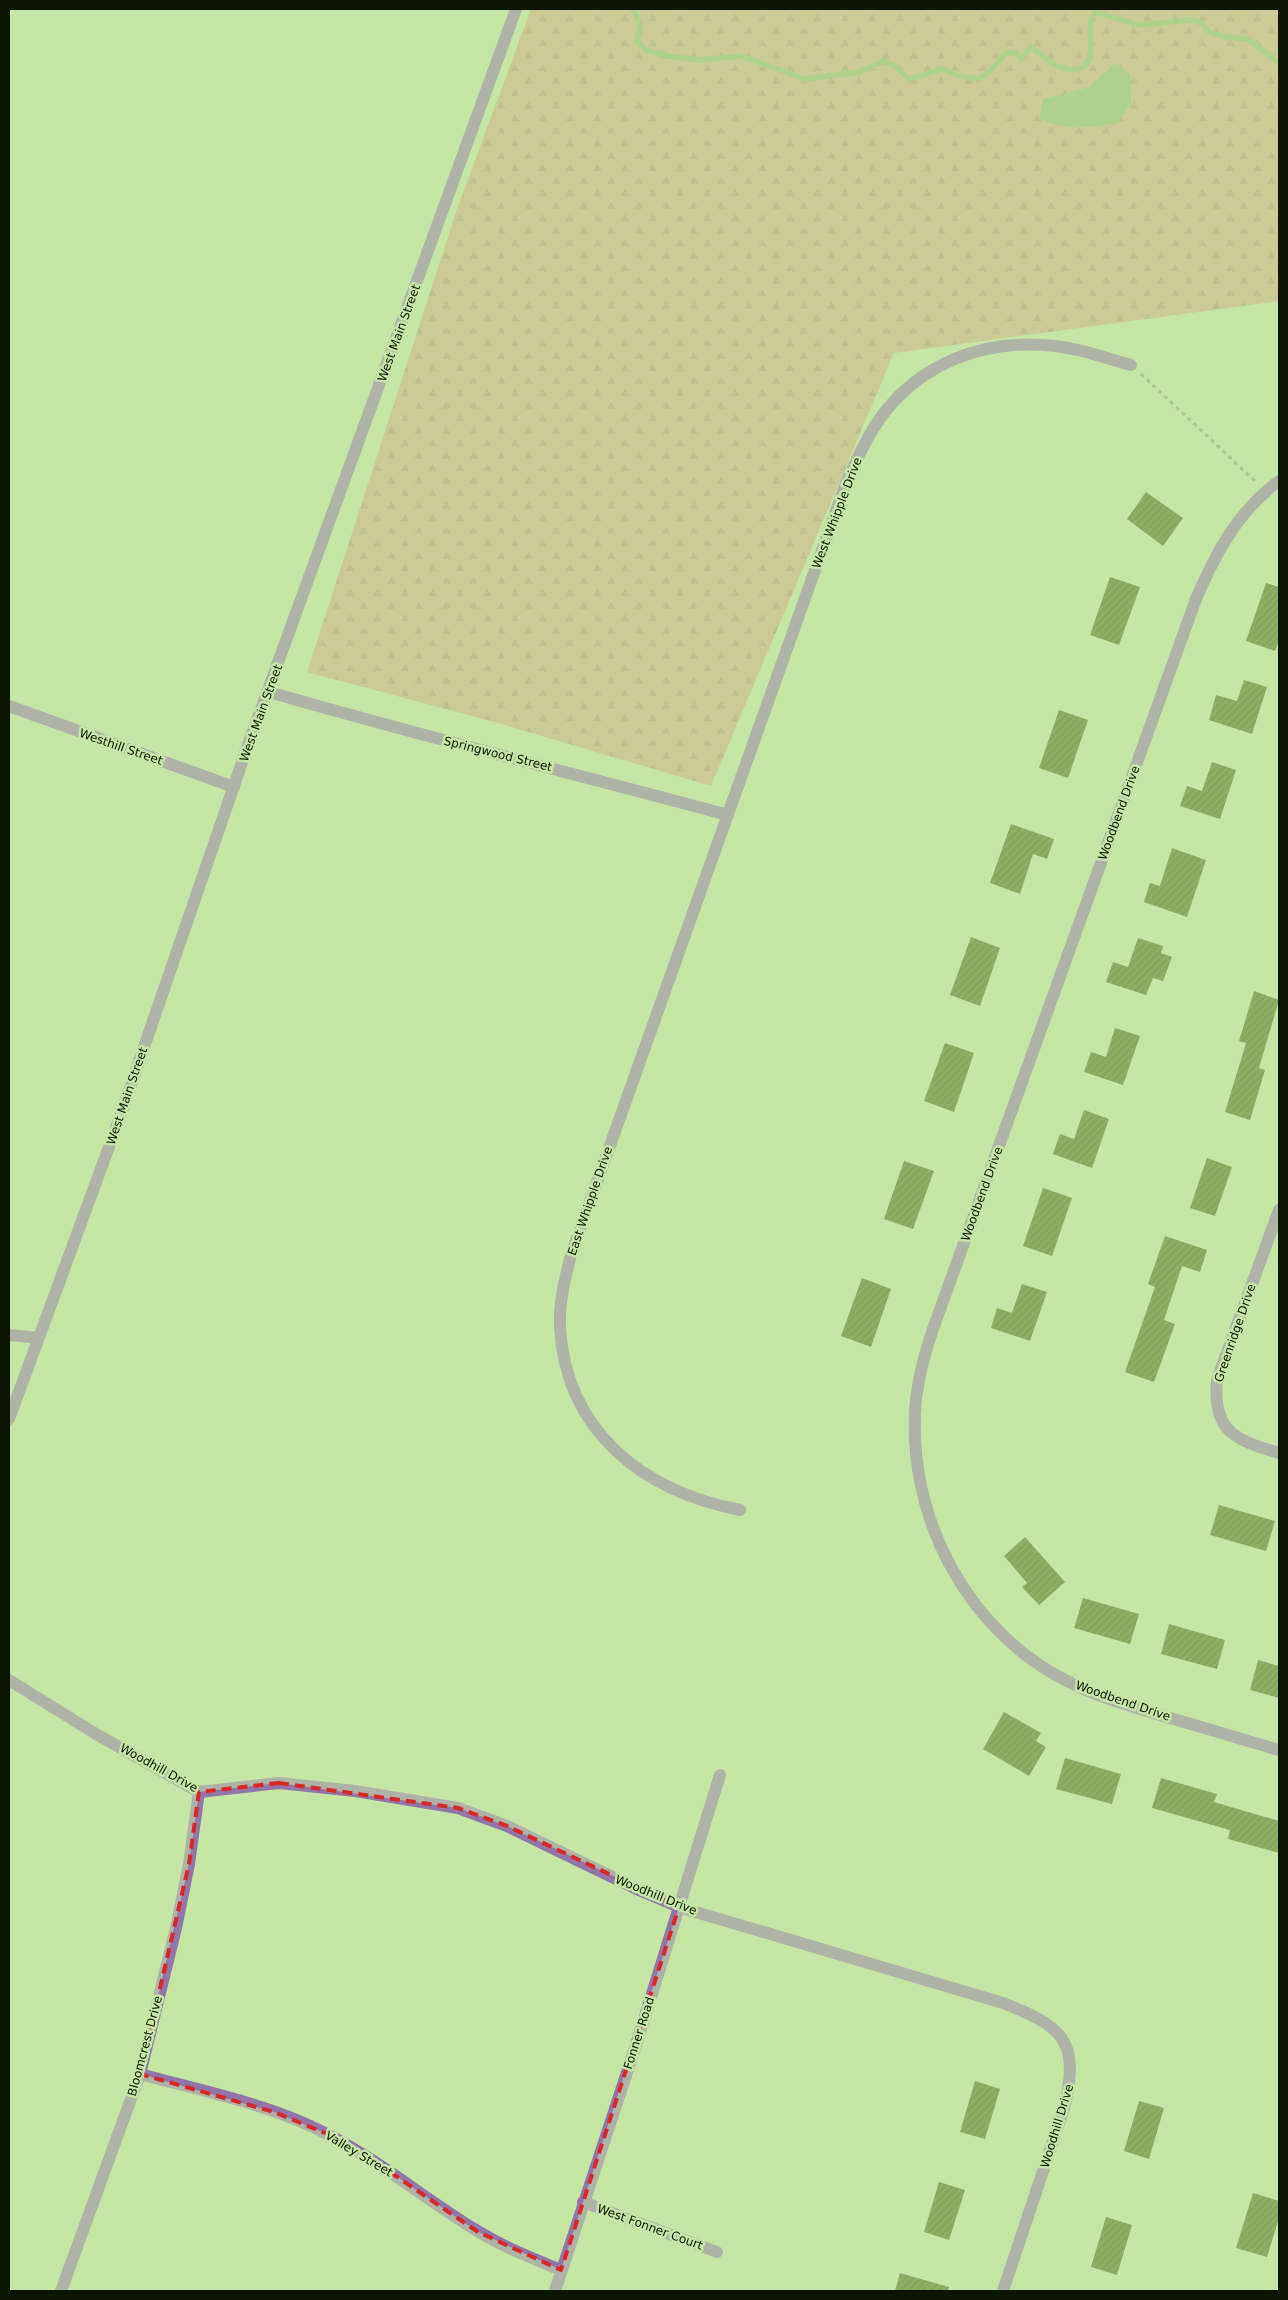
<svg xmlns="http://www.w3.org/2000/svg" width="1288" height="2300" font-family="'DejaVu Sans',sans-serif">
<defs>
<pattern id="forest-firs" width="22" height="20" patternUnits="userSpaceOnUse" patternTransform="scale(1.25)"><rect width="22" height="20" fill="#d3ac81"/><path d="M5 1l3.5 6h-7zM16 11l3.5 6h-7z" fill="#b4936e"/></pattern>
<pattern id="building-hatch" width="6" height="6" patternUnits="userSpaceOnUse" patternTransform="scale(1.25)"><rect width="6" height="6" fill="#3e6103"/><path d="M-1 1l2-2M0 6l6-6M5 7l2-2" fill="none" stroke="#5c772f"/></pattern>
</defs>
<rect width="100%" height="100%" fill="#c6e6a6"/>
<path fill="url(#forest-firs)" d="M531,9H1279V301L894,353L711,786L498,723L307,672L457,209Z"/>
<path fill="#91b966" d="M1115,63L1131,76V104L1117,124C1090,127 1062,132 1039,117L1043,99L1089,87Z"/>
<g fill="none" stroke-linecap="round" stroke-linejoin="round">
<path stroke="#91b966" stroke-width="5.5" d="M634,9L640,26L637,42L646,50L668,56L699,60L741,56L805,79L859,72L883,61L896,67L909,79L942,69L960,76L978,79L988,73L1006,53H1017L1021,59L1031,47C1045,58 1056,70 1075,69C1104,67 1081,25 1096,12L1138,25L1192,20L1202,24L1209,32L1225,37L1247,39L1279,63"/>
</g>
<path fill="url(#building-hatch)" d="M1146,492L1183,518L1163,546L1127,519Z
M1110,577L1140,587L1119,645L1090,635Z
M1266,583L1279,587V640L1275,651L1246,641Z
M1244,680L1267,687L1252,734L1209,720L1216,695L1237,701Z
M1059,710L1088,720L1068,778L1039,768Z
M1212,762L1236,770L1220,819L1180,806L1187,786L1202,791Z
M1011,824L1054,839L1047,859L1033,854L1020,894L990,883Z
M1172,848L1206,860L1187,917L1144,902L1150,883L1160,886Z
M971,937L1000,948L980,1006L950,995Z
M1138,938L1163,946L1161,953L1172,957L1163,981L1153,978L1146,995L1106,982L1113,962L1128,967Z
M1254,991L1279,1000L1259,1068L1265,1070L1250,1120L1225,1112L1246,1043L1239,1041Z
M1115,1028L1140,1036L1123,1085L1084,1072L1091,1052L1106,1057Z
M945,1043L974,1053L954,1112L924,1101Z
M1084,1110L1109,1119L1092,1168L1053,1154L1060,1134L1074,1139Z
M1207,1158L1232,1167L1215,1216L1190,1208Z
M904,1161L934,1171L913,1229L884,1219Z
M1043,1188L1072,1198L1052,1256L1023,1246Z
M1165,1236L1207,1250L1200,1272L1182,1266L1164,1320L1175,1324L1154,1382L1125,1372L1155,1287L1148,1284Z
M862,1278L891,1289L871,1347L841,1336Z
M1022,1284L1047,1292L1030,1341L991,1328L997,1308L1012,1313Z
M1219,1505L1275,1521L1266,1551L1210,1535Z
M1025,1537L1065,1582L1039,1605L1022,1587L1027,1583L1004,1556Z
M1083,1598L1139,1614L1130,1644L1074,1628Z
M1169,1624L1225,1640L1217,1669L1161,1654Z
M1258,1660L1279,1666V1698L1250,1690Z
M1004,1712L1041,1733L1036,1741L1046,1747L1029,1776L983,1749Z
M1065,1758L1121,1774L1112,1804L1056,1789Z
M1161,1778L1217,1794L1214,1802L1279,1821V1853L1228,1839L1230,1830L1152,1808Z
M975,2081L1000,2089L985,2139L960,2132Z
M1139,2101L1164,2108L1149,2159L1124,2151Z
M939,2182L965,2190L949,2240L924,2232Z
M1253,2193L1279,2201V2218L1267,2257L1236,2248Z
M1106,2217L1132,2225L1117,2275L1091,2267Z
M900,2273L949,2287L948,2291H895Z"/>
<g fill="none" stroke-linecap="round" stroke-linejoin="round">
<path stroke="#8ca573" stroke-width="3" stroke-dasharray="4 4" stroke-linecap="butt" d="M1141,374L1255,481"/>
<path stroke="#9376a8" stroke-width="12" d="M1279,481C1238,511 1215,554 1196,599L933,1329C925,1352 919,1375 916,1399C905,1514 966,1632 1071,1683C1100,1698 1132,1706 1163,1716C1202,1727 1241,1739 1279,1750
M269,692C421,736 575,774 728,815
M9,706L234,787
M1279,1210L1217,1380C1212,1432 1236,1440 1279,1453
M9,1335L39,1338
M9,1419L120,1117L249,742L516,9
M740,1510C643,1491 566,1432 560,1327C559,1302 565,1278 571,1255L846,483C857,459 868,434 884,413C922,364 981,341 1042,345C1073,346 1102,357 1131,365
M9,1680L96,1734L199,1792L279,1783L355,1791L458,1808L507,1826L639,1890L679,1907L1003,2003C1061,2026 1080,2039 1065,2105L1003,2291
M140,2074C202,2091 270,2104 327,2134C380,2161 425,2199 476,2230C503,2247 532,2258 561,2270
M583,2202L717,2252
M61,2291L140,2074L176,1928L189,1864L199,1792
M555,2291L638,2039L720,1775"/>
</g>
<path d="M0 0H1288V2300H0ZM279,1783L458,1808L507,1826L679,1907L561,2270L478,2232L365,2155L325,2133L274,2112L140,2074L189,1864L199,1792Z" fill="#c6e6a6" fill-opacity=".55" fill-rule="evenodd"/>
<path fill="none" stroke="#d62828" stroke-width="4" stroke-dasharray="10 6" stroke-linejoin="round" d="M279,1783L458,1808L507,1826L679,1907L561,2270L478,2232L365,2155L325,2133L274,2112L140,2074L189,1864L199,1792Z"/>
<g text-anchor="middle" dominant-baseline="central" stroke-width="5" stroke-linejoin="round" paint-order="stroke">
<g font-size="12" fill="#0b1501" stroke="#c6e6a6">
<text transform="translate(399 333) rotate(-70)">West Main Street</text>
<text transform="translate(837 513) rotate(-69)">West Whipple Drive</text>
<text transform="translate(261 713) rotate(-70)">West Main Street</text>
<text transform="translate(121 747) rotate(19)">Westhill Street</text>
<text transform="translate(498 754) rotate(14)">Springwood Street</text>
<text transform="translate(1119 813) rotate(-70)">Woodbend Drive</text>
<text transform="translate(127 1096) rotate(-71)">West Main Street</text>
<text transform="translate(982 1194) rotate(-70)">Woodbend Drive</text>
<text transform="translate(590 1201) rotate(-71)">East Whipple Drive</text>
<text transform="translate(1235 1333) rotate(-71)">Greenridge Drive</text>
<text transform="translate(1123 1701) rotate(19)">Woodbend Drive</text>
<text transform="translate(159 1768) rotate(29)">Woodhill Drive</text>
<text transform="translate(656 1895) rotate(22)">Woodhill Drive</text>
<text transform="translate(639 2033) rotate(-72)">Fonner Road</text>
<text transform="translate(145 2046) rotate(-75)">Bloomcrest Drive</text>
<text transform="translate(1057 2126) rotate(-73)">Woodhill Drive</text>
<text transform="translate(359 2154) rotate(31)">Valley Street</text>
<text transform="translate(650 2227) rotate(20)">West Fonner Court</text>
</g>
</g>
<rect width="1288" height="2300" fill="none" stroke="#0b1501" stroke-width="20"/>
</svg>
